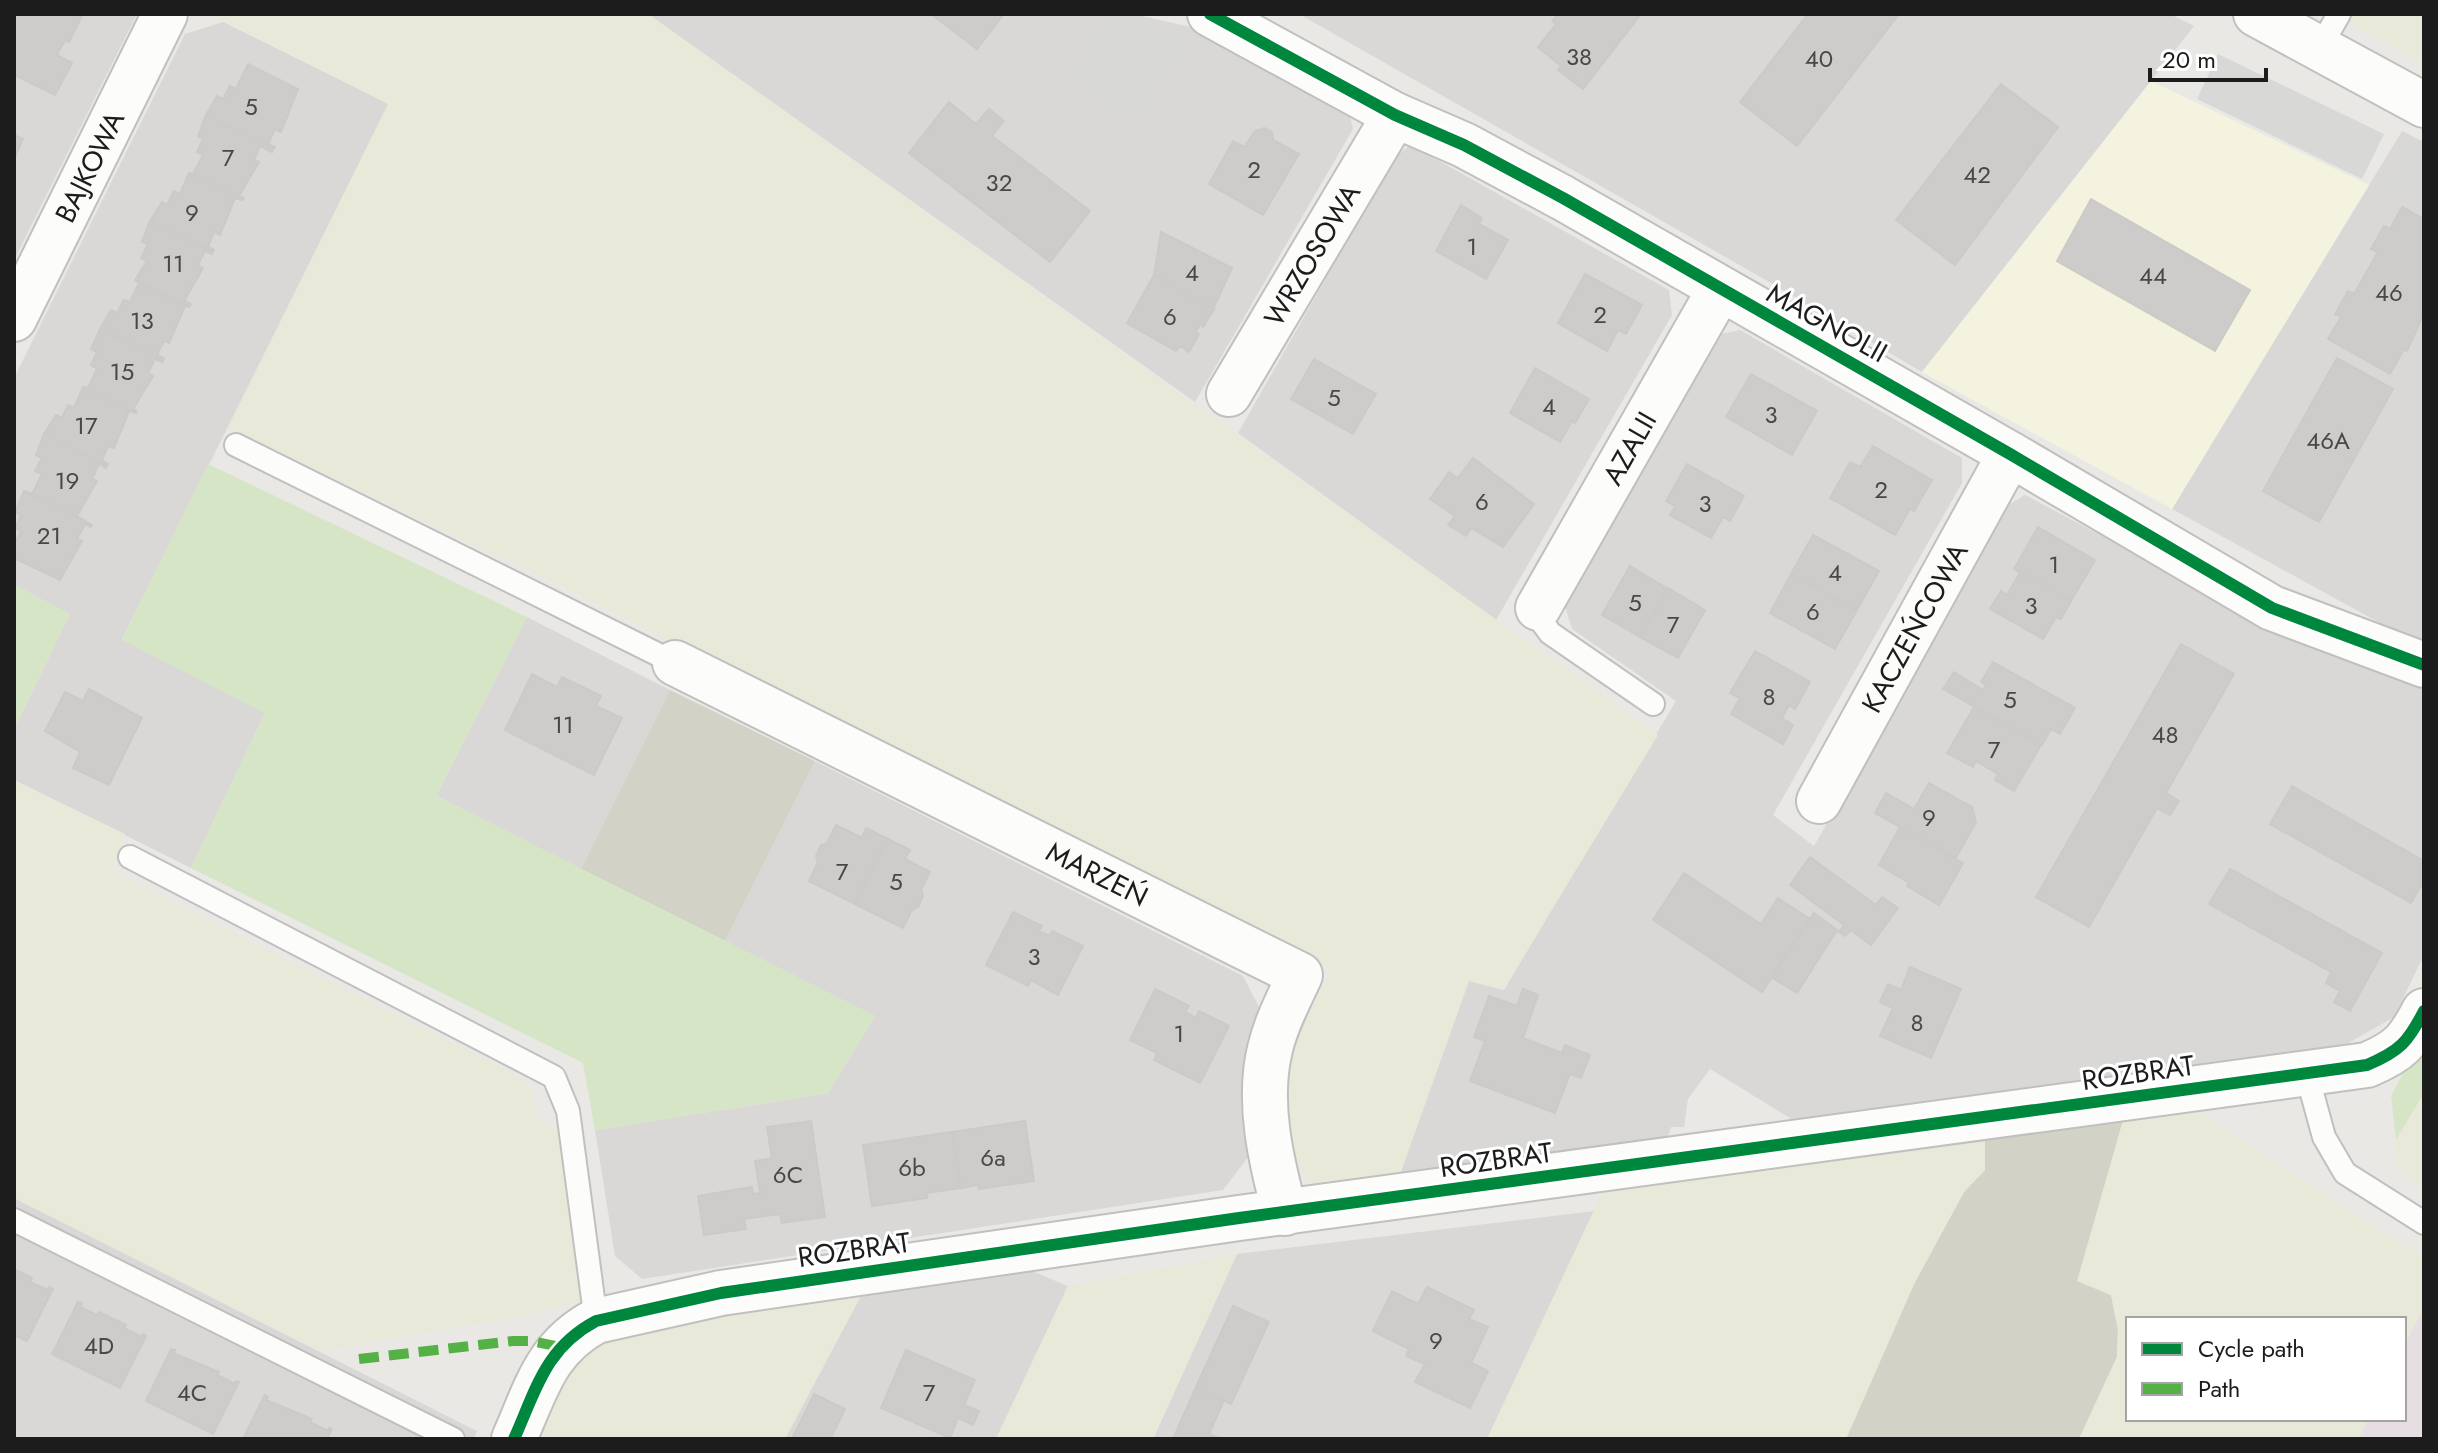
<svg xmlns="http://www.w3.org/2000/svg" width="2438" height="1453" font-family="Jost,sans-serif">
<rect width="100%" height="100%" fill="#eae8e5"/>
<path fill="#d9d8d6" d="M14,14H137L14,260Z
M648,14H1133L1217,33L1347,104L1353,129L1195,402Z
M1299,14H2170L2194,26L1922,372L1771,283Z
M223,22L389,104L122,639L265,713L191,868L14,780V729L70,614L14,585V378L185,34Z
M2402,131L2424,142V647L2172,509Z
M1411,145L1669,290L1672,315L1496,620L1238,433L1396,155Z
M1740,330L1962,458V483L1773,815L1814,846L2010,504L2025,495L2309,646L2424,689V955L2394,1017L2340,1048L1798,1123L1710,1069L1688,1099L1684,1127H1671L1666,1143L1399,1177L1469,980L1504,990L1676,701L1572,629L1565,606L1722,334Z
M527,617L670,690L581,869L436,796Z
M815,761L1243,976L1262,1013L1242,1086L1249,1156L1223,1190L642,1279L615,1256L595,1130L828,1093L875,1016L725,941Z
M14,1198L477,1431L474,1439H14Z
M1595,1211L1487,1439H1153L1237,1254Z
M1020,1266L1068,1286L996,1439H785L865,1288Z"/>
<path fill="#e7dee3" d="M2424,1306V1439H2358L2368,1419H2404V1346Z"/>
<path fill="#f4f3e0" d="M2151,81L2369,185L2172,509L1922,372Z"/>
<path fill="#d8d8d6" d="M1112,14H1139L1184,43L1133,121L1070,79Z
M2218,54L2384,134L2362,179L2197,99Z
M2407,144L2424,154V201L2387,181Z"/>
<path fill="#d3d2c7" d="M670,690L815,761L725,941L581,869Z
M2126,1110L2078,1281L2111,1295L2118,1329L2117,1357L2079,1439H1846L1914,1284L1964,1192L1985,1170V1134Z"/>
<path fill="#e9e9d9" d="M210,14H648L1658,735L1503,990L1469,981L1399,1177L1331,1183L1307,1182L1287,1139L1279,1092L1293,1048L1331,970L547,579L228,428L388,104Z
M2332,14H2424V63Z
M14,780L125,834L110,871L522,1078L534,1096L535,1119L563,1133L587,1300L537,1313L321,1351L14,1198Z
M2424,1093V1189L2407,1178L2394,1159L2396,1140Z
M2126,1110H2166L2202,1115L2424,1258V1306L2404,1346V1319H2128V1419H2368L2358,1439H2079L2117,1357L2118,1329L2111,1295L2077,1281Z
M1985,1134V1170L1964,1192L1914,1284L1846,1439H1487L1602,1193Z
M1237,1254L1153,1439H996L1068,1286Z
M865,1288L785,1439H532L562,1376L587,1341L649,1324Z"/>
<path fill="#d6e5c5" d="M208,464L527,617L436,796L875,1016L828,1093L595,1130L583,1063L191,868L265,713L122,640Z
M14,585L70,614L14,729Z
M2424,1033V1093L2396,1140L2391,1096Z"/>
<path fill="#ceccca" stroke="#cdcac6" stroke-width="2" d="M14,14H83L69,42L65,40L57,55L72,63L55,95L14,75Z
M931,14H1004L977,49Z
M1558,14H1641L1583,89L1558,70L1561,66L1538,47L1556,24L1552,21Z
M1808,14H1899L1797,146L1740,102Z
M248,64L298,89L281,132L275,129L268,144L275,147L273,149L206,115L217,96L223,99L230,86L236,89Z
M2001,84L2058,127L1955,265L1896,220Z
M949,102L976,124L989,109L1004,121L992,136L1090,211L1050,262L909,153Z
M206,115L273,149L272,152L260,146L254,160L259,162L239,196L244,198L242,200L189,173L193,174L203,155L197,152L203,139L198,136Z
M1264,128L1272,132L1273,140L1299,154L1263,215L1209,184L1233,141L1244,147L1255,131Z
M14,135L23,139L14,159Z
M189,173L242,200L235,198L220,235L214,232L208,247L214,250L213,252L150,221L162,202L167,205L174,191L180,194Z
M2091,199L2250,290L2215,351L2057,261Z
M1461,205L1482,218L1479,224L1508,240L1486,279L1436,251Z
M2402,207L2424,219V313L2407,351L2404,349L2390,374L2328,339L2341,317L2335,314L2348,291L2354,294L2378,252L2371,249L2384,226L2390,229Z
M150,221L213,252L212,254L205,251L198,265L203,268L184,301L191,304L189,307L135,280L147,261L141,258L148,244L142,242Z
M1161,232L1232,268L1213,309L1154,275Z
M1585,274L1642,305L1626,334L1618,330L1607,351L1558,323Z
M1154,275L1214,309L1203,327L1200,324L1196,332L1199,334L1189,352L1180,346L1176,351L1127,323Z
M135,280L189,307L185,306L169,343L164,341L157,355L164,358L163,360L100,329L111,310L117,313L124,300L130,302L139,283Z
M100,329L163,360L162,362L155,359L148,373L153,376L133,409L137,411L136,413L83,387L88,388L97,369L91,365L97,352L91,349Z
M2337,358L2393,389L2319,522L2263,491Z
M1314,359L1376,394L1353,434L1291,399Z
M1535,368L1589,399L1575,423L1572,421L1560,442L1510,413Z
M1751,374L1817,411L1792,455L1726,417Z
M83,387L136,413L129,411L114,448L108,446L102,460L108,464L107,466L44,434L56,415L62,418L68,405L74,408Z
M44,434L107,466L106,468L99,464L92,479L97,481L77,516L92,525L24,491L32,494L42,474L35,471L42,458L36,455Z
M1873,446L1932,480L1914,511L1910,509L1895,535L1830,498L1850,462L1860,467Z
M1473,458L1534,504L1503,547L1471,528L1466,536L1448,525L1455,516L1430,499L1449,472L1458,478Z
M1687,464L1744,496L1730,521L1723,517L1711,538L1670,515L1675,506L1666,501Z
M24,491L92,525L91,527L85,524L77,539L82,541L60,580L14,558V545L21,531L15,528L21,515L15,512Z
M2038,527L2095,560L2071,601L2014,569Z
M1813,535L1879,571L1857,610L1791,574Z
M1630,566L1668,589L1640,637L1602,615Z
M2020,572L2071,601L2061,619L2056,617L2043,639L1990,609L2001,591L2007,595Z
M1791,574L1857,610L1835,649L1770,613Z
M1668,588L1705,610L1678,658L1640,637Z
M2181,644L2234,674L2166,793L2179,801L2170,815L2157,808L2089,927L2036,897Z
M1755,651L1810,682L1795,709L1789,705L1782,718L1793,725L1783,744L1731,714L1740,698L1730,693Z
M1993,662L2075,708L2060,734L2051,729L2042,745L1943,689L1954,672L1983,690L1986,685L1981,682Z
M532,674L557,687L562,677L601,696L596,706L622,718L594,775L505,730Z
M89,689L142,718L109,785L73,768L80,752L45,731L65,692L83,701Z
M1974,707L2041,745L2014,791L1995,780L1998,774L1976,761L1973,767L1947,753Z
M1929,783L1972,807L1976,822L1956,858L1875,813L1886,793L1914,809Z
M2292,786L2424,861V880L2411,903L2270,824Z
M836,825L862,838L866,828L888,839L855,904L809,881L818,862L816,856L821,845L827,843Z
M1900,827L1963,863L1939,905L1907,886L1909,883L1879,865Z
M888,839L910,850L905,859L930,872L921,890L923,896L918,907L912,910L903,928L855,904Z
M1810,857L1876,905L1882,897L1898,908L1871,945L1851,930L1845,936L1839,932L1844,925L1790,885Z
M2230,869L2382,953L2350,1011L2334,1002L2340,991L2326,983L2331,972L2209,904Z
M1684,873L1761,924L1778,898L1810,919L1762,992L1653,920Z
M1013,912L1042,926L1039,931L1049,936L1052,931L1083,946L1058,995L1031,980L1028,986L986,965Z
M1814,913L1837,930L1797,993L1771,977Z
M1910,967L1961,989L1931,1058L1880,1036L1893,1008L1880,1002L1888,984L1901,990Z
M1155,989L1189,1006L1185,1012L1196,1018L1199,1011L1229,1026L1200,1083L1154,1060L1157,1053L1130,1040Z
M1523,989L1538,995L1523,1038L1562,1053L1565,1045L1590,1055L1581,1078L1570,1074L1555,1113L1470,1081L1485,1041L1474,1037L1489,996L1517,1006Z
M811,1121L825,1217L782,1223L780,1214L744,1219L746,1229L704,1235L698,1196L752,1187L753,1194L760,1193L755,1161L772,1158L767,1127Z
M1025,1121L1034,1181L979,1189L978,1185L961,1188L952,1132Z
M952,1132L961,1188L927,1193V1198L872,1206L863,1145Z
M14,1269L32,1278L30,1282L48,1290L49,1287L53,1289L27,1341L14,1335Z
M1427,1287L1474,1310L1469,1319L1488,1327L1471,1363L1488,1371L1470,1408L1415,1382L1425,1364L1406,1356L1409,1349L1373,1331L1392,1291L1418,1304Z
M78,1302L82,1303L80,1307L97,1315L99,1312L126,1325L124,1328L141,1337L143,1334L146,1336L120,1388L52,1354Z
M1233,1306L1269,1322L1231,1404L1196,1387Z
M171,1349L175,1350L173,1353L219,1372L217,1375L235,1384L236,1381L239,1382L213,1434L146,1401Z
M906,1350L975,1380L964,1405L979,1411L973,1425L958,1418L950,1438L881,1408Z
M1196,1387L1224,1400L1209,1434L1221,1439H1173Z
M814,1394L845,1409L830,1439H792Z
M265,1395L268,1397L266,1400L312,1419L310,1422L328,1431L329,1428L332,1429L327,1439H243Z"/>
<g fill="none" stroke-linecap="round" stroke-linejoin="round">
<g stroke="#c1c0bf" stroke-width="26">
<path id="service" d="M2319,49L2339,14
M236,445L675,663
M1538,608L1542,622L1550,633L1653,704
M130,857L554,1077L568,1111L596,1321
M2307,1075L2324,1137L2345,1173L2424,1223
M14,1220L453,1439"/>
</g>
<g stroke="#c1c0bf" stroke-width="48">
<g id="minor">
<path d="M1210,14L1395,115L1464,145L1563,198L2010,454L2272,608L2424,665"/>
<path id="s1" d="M14,319L165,14"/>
<path id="s2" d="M1229,394L1395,115"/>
<path id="s3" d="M1538,608L1720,289"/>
<path id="s4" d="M675,663L1300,975C1289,999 1276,1023 1270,1049C1257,1102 1271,1161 1285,1213"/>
<path id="s5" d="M1819,801L2010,454"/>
<path d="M514,1439C536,1390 545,1348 596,1321L721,1293L1239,1218L2367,1065C2400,1051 2408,1042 2424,1011"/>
</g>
</g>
<g stroke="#c1c0bf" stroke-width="48">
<path id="tertiary" d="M2256,14L2424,105"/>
</g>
<use href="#service" stroke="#fcfcfb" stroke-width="22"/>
<use href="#minor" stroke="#fcfcfb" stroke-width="44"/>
<use href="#tertiary" stroke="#fcfcfb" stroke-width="44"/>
<path stroke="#55b145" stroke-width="10" stroke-dasharray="20 10" stroke-linecap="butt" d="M359,1359L513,1341H531L560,1347"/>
<g stroke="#fff" stroke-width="17">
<path id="cycleway" d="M1210,14L1395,115L1464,145L1563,198L2010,454L2272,608L2424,665
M514,1439C536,1390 545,1348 596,1321L721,1293L1239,1218L2367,1065C2400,1051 2408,1042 2424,1011"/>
</g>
<use href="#cycleway" stroke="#00873e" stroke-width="12"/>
</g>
<g text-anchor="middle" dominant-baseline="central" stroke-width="6" stroke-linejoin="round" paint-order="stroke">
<g font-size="24" fill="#484848">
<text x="1579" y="56">38</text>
<text x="1819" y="58">40</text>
<text x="251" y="106">5</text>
<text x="228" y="157">7</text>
<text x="1254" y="169">2</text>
<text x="1977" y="174">42</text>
<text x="999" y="182">32</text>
<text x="192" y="212">9</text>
<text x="1472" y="246">1</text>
<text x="173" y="263">11</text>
<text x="1192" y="272">4</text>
<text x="2153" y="275">44</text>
<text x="2389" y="292">46</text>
<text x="1600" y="314">2</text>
<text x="1170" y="316">6</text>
<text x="142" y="320">13</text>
<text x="122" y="371">15</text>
<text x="1334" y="397">5</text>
<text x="1549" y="406">4</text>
<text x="1771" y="414">3</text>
<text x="86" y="425">17</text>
<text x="2328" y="440">46A</text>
<text x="67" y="480">19</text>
<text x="1881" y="489">2</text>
<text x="1482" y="501">6</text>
<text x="1705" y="503">3</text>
<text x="49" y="535">21</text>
<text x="2054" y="564">1</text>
<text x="1835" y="572">4</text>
<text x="1635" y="602">5</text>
<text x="2031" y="605">3</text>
<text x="1813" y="611">6</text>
<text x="1673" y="624">7</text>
<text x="1769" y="696">8</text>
<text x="2010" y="699">5</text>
<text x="563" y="724">11</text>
<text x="2165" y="734">48</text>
<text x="1994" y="749">7</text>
<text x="1929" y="817">9</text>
<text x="842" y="871">7</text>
<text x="896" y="881">5</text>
<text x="1034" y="956">3</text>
<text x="1917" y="1022">8</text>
<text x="1179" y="1033">1</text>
<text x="993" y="1157">6a</text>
<text x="912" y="1167">6b</text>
<text x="788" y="1174">6C</text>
<text x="1436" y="1340">9</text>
<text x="99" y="1345">4D</text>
<text x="192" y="1392">4C</text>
<text x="929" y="1392">7</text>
</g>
<g font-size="28" fill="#1c1c1c" stroke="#fff">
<text stroke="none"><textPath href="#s1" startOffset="170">BAJKOWA</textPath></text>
<text stroke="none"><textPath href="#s2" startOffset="162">WRZOSOWA</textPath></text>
<text transform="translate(1827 323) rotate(29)">MAGNOLII</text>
<text stroke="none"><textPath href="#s3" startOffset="184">AZALII</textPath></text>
<text stroke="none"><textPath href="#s5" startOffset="198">KACZEŃCOWA</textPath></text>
<text stroke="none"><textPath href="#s4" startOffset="472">MARZEŃ</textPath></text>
<text transform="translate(2138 1073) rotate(-8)">ROZBRAT</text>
<text transform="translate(1496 1160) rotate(-8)">ROZBRAT</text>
<text transform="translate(854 1250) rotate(-8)">ROZBRAT</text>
</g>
</g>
<rect width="2438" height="1453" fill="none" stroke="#1c1c1c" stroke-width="32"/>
<rect x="2126" y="1317" width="280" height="104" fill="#ffffff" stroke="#a4a4a4" stroke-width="2"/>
<rect x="2142" y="1343" width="40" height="12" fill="#00873e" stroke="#a4a4a4" stroke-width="2"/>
<text x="2198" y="1357" font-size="24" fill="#1c1c1c">Cycle path</text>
<rect x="2142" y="1383" width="40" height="12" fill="#55b145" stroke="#a4a4a4" stroke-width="2"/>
<text x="2198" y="1397" font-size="24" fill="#1c1c1c">Path</text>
<path d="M2150 68v12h116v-12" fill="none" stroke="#1c1c1c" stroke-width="4"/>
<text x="2162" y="68" font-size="24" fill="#1c1c1c" stroke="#ffffff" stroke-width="6" paint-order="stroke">20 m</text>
</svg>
